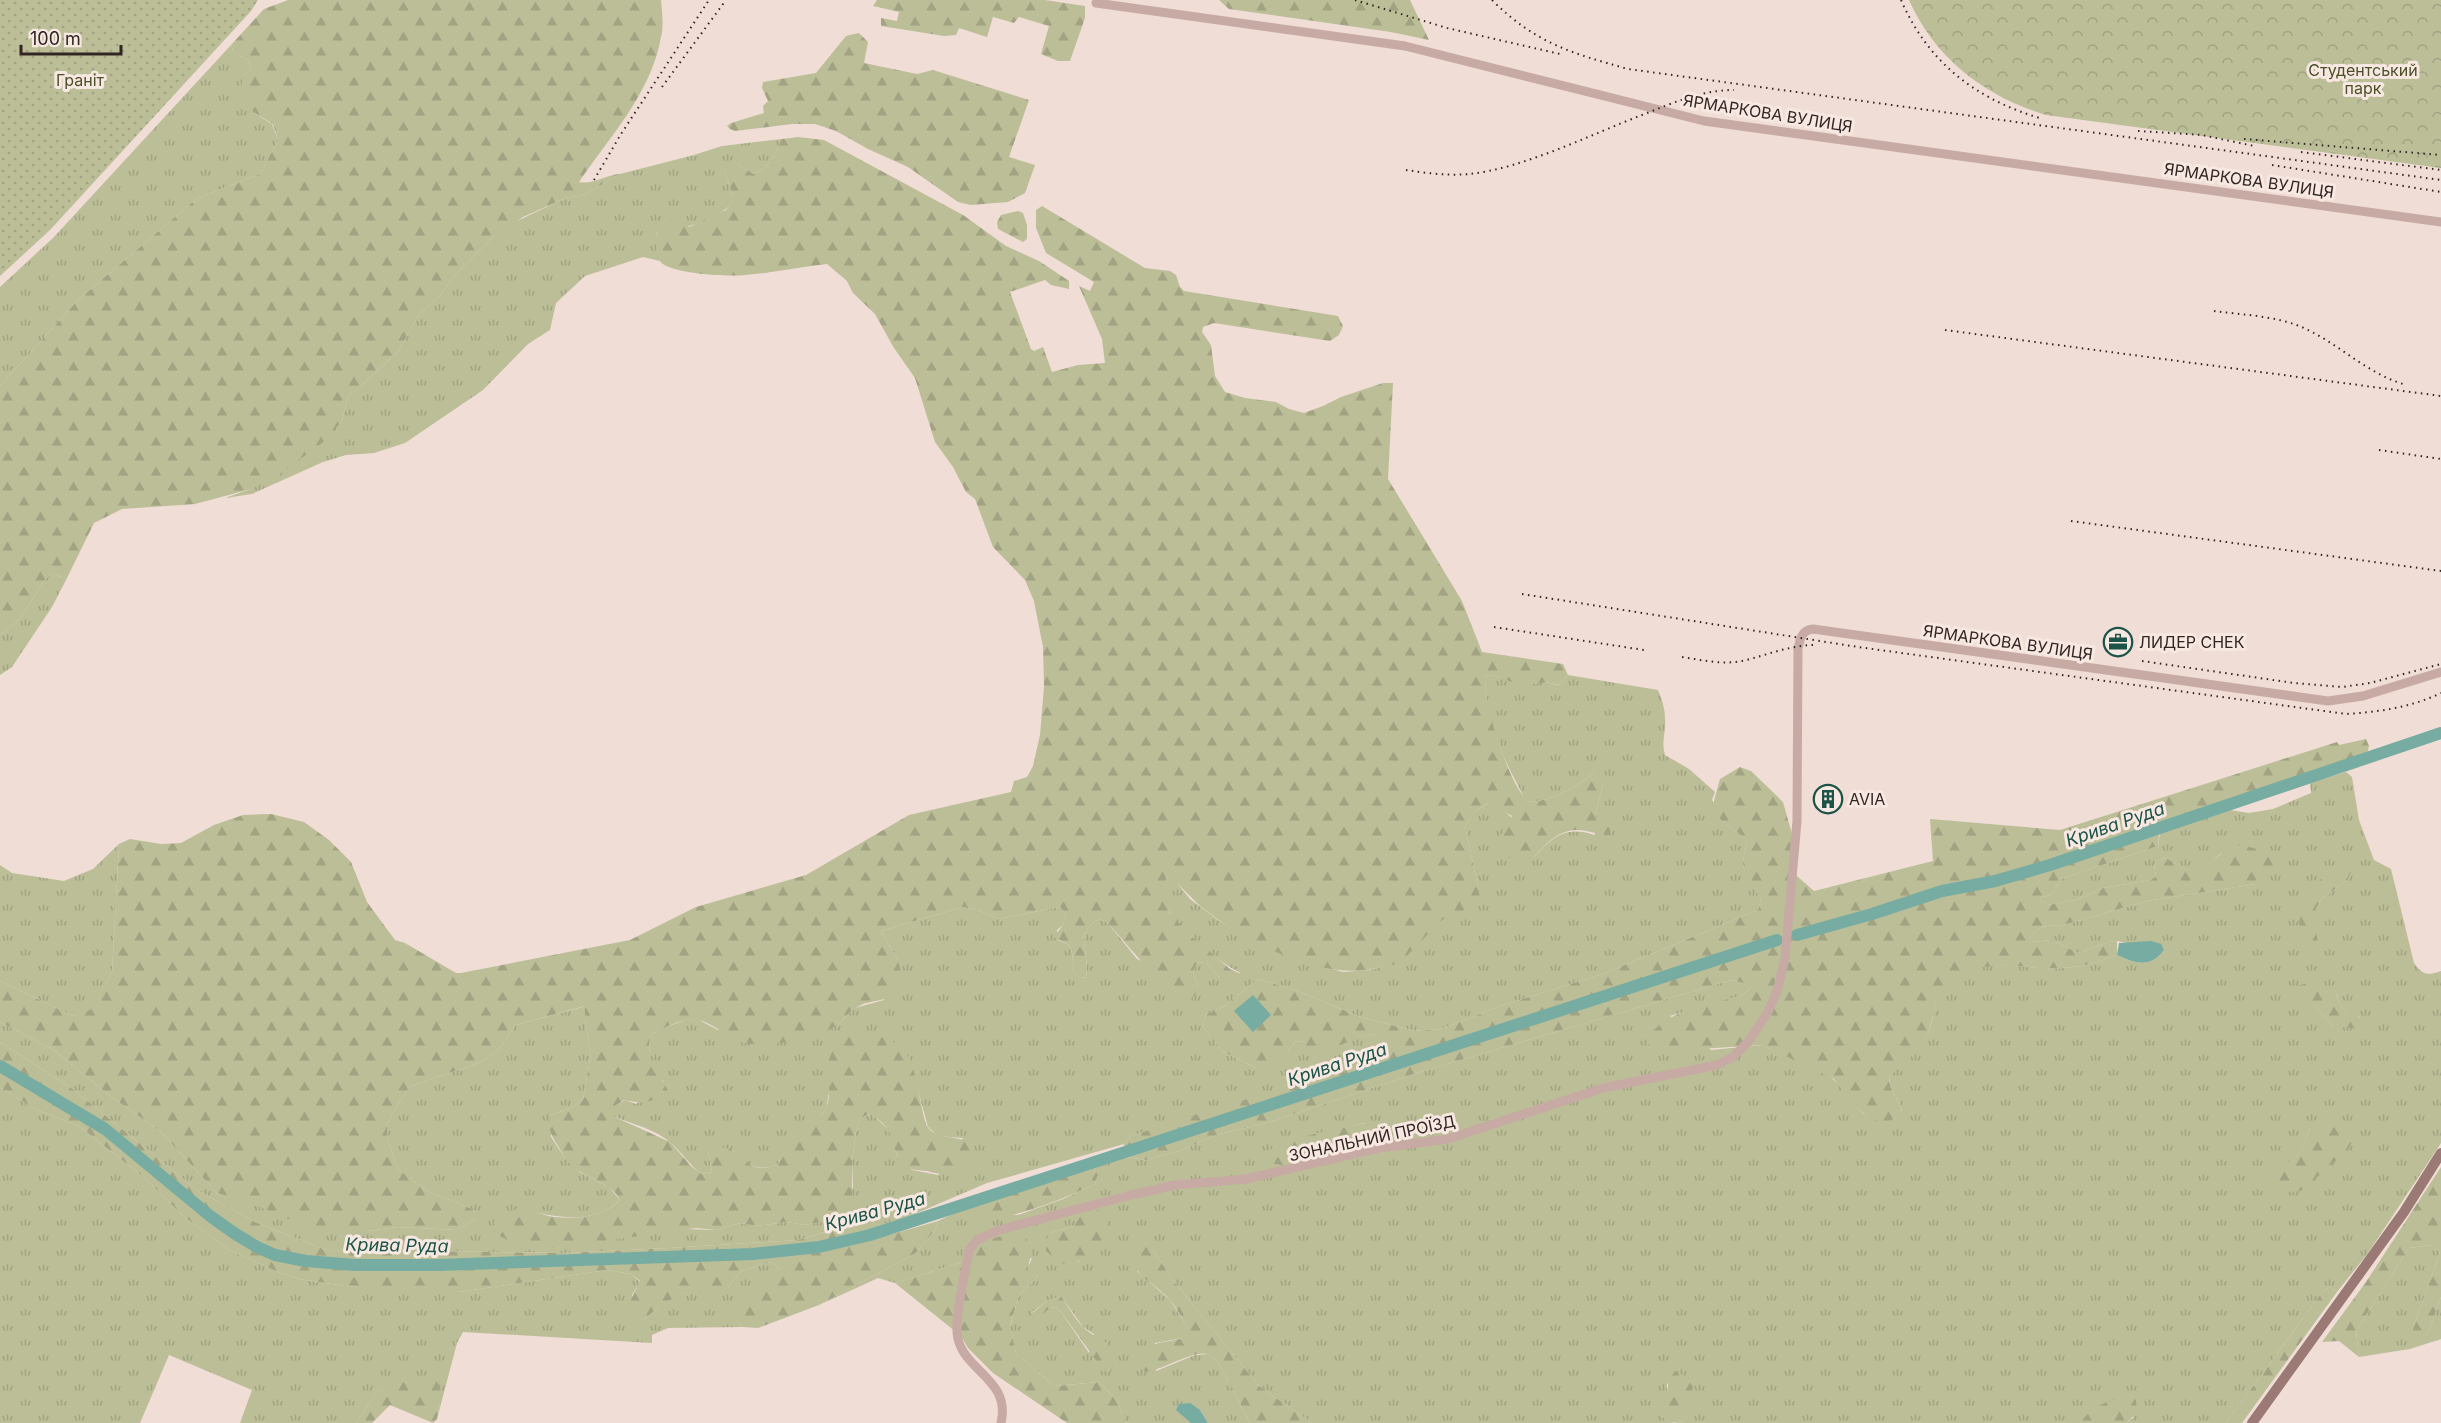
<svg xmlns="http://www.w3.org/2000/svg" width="2441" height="1423" font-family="Inter,sans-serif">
<defs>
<pattern id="grass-tufts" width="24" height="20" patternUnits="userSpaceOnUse" patternTransform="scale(1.5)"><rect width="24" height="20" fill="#bbbe97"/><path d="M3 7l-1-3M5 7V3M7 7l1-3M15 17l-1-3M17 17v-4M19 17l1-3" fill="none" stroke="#a1a382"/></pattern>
<pattern id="forest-firs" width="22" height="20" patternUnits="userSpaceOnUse" patternTransform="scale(1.5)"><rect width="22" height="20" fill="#bbbe97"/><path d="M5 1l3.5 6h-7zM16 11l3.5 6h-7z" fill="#a1a382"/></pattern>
<pattern id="park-crowns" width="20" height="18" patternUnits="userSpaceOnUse" patternTransform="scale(1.5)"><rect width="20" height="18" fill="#bbbe97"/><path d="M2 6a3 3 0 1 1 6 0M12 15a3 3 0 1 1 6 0" fill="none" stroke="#a1a382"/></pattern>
<pattern id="garden-dots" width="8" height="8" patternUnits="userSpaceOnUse" patternTransform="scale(1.5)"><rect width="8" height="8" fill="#bbbe97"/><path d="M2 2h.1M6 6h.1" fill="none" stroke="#a1a382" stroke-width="1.8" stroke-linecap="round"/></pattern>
</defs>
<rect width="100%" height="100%" fill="#f0ddd6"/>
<path fill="url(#grass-tufts)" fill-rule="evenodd" d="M231,45L234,53L248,60L251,67L243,76L253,112L272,124L278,140L260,174L196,199L77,301L0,386V287L54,237Z
M782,139C775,153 770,169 753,174L738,165L725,173L733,197V203C712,223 684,228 657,232L656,242L660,261L643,257L585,276L556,303L550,330L528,344L483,390L405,443L374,453L346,455L323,462L252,494L225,498L251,489L342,421L348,397L398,352L419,314L439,297L453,277L490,240L515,222L561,200L586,194L620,174L694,155L722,146Z
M50,574L67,578L52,607L12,667L0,675V634C25,622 33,592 50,574Z
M1492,675C1510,681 1525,683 1545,682C1549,682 1554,685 1559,685L1568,675L1658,690C1662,699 1665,709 1665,719C1666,733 1661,742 1665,755L1689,769L1715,792L1712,800L1722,821L1746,839C1747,848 1743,855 1743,864C1744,874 1757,890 1761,900L1758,910L1603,974L1500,1006L1441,1029L1415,1031L1358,1016L1298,991L1258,979L1223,1007L1206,1014L1203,1026L1222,1051L1256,1068L1286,1062L1289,1049L1296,1041L1305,1042L1322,1053C1341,1043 1362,1033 1383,1034C1385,1050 1372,1059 1359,1067L1131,1136L1124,1144L987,1183L910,1216L878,1226L869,1219L798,1240L669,1248L564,1253L326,1250L255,1222L197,1190L73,1089L0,1042V1022L54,1050L107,1094L160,1131L217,1193L367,1231L398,1227L457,1230L475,1219V1212L470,1208L427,1191L398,1169L387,1139L388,1123L392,1114L409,1087L481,1062L499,1049L516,1025L586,1006L585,1021L591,1053L583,1099L573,1107L551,1115V1137L565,1158L581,1173L609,1187L620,1200C594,1226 554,1217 522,1209L494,1223L716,1230L740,1223L757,1226L787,1222L804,1225L834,1220L853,1187L852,1161L856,1131L860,1119L870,1114L873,1115L891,1132L897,1156L912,1170L938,1175L963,1138L938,1136L928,1127L909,1058L829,1073L831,1083L826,1108L817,1122L793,1138L777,1165C753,1172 750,1165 733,1150L708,1152L712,1172L701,1174C690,1165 682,1153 671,1143C657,1130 633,1124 615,1117V1106L625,1100L636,1104L664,1082C652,1067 646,1055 651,1035L663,1028L686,1020H699L718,1030L838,1024L855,1008L884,1000L898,960L881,931L963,907L980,911L998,919L1060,907L1066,915L1063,925L1057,930L1058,940L1069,945L1072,952L1074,973L1081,978L1086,977C1091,954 1072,934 1099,919L1107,922L1137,959L1198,988L1193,972L1197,962L1206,963L1220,978L1241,973C1223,966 1181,930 1170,913C1165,905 1167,886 1166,876L1173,878L1190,899L1218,920L1257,942L1298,960L1343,972L1370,970L1399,962L1445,916L1461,910L1480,896L1465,826L1475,811L1490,802C1518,817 1520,830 1534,857C1555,835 1565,826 1595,835V815L1603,785L1595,772C1576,787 1553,801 1528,802L1524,798C1519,786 1512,775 1507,764C1495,738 1485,705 1485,677Z
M2346,772L2352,777L2359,820L2374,860L2391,869L2414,963C2423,975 2427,976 2441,971V1143L2368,1253L2337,1292L2330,1287L2322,1292L2226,1423H2127L2134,1417H2085L2080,1423H1673L1683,1421L1667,1382V1407L1662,1416L1670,1423H1312L1259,1386L1172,1279L1153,1250L1137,1271L1170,1300L1188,1328L1183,1338L1155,1343L1156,1371L1195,1355L1208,1354L1218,1362L1250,1423H1208L1200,1410L1190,1421L1191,1423H1127L1116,1399L1099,1382L1054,1386L1016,1353L1010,1327L1019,1295L1038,1276L1026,1272L1032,1258L973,1259L895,1283L878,1278L819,1305L916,1253L935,1230L938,1221L975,1203L976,1211L1018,1215L1063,1199L1095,1184L1098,1175L1093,1166L1103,1165L1126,1157L1146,1160L1182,1150L1219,1134L1263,1124L1417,1073L1731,980L1743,983L1750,989L1741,996L1670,1016L1711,1050L1762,1045L1826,1074C1843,1084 1850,1105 1867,1116C1873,1119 1885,1119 1892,1120L1902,1112C1901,1098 1887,1092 1890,1076C1902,1063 1920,1050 1927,1035C1935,1019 1933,1001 1944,987C1973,952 2025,971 2063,968C2083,967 2099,962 2117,955C2136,964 2151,968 2164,950L2117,941L2109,942L2078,953L2053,940L2031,942L2030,939C2036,927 2047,924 2060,926L2147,901L2256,884L2221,853C2196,877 2194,875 2166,858L2159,860L2154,866L2156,876L2151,880L2103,888L2076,900L2047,905L2039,898L2051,895L2061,879L2158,846L2160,833L2230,810L2249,813L2273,809L2311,793L2310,783ZM2351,873L2347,880L2321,900L2311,914L2319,945L2302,899ZM2335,990C2341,1009 2342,1011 2361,1017L2333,1026L2315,1006ZM1365,1123L1377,1129L1358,1138L1272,1148L1294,1140ZM2310,1128L2309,1183L2301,1191L2271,1171C2300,1160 2300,1155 2310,1128ZM1074,1226L1085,1256L1078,1262L1050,1233ZM1061,1296L1083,1327L1094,1334L1089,1353L1059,1309L1051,1307L1031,1313L1047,1301Z
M119,844L112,973L90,1011L73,1016L0,981V865L12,873L64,881L93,869Z
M0,1087L37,1110L79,1126L146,1179L182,1215L229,1250L280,1273L299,1279L345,1286L459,1292L607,1270L631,1274L640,1282L632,1295L644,1320L664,1303L676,1296L694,1291L704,1292L728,1287L742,1271L771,1262L780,1269L762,1285L735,1318L742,1327L668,1328L652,1335V1343L463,1332L457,1343L437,1419L440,1403L384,1389L378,1390L356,1423H240L252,1390L169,1355L140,1423H0Z
M2431,1245L2440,1252L2413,1329L2427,1336L2441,1297V1339L2410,1349L2359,1357L2356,1331L2409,1248Z"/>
<path fill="url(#forest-firs)" d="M288,0H661C662,12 664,26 661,37C651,94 610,136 579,182C594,185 605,175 620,174L586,194L561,200L523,217L490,240L453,277L439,297L419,314L398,352L348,397L342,421L322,443L277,476L251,489L195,504L122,509L94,523L67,578L50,574C33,592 25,622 0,634V386L77,301L196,199L260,174L278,140L273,124L253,112L240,92L243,76L251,67L248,60L234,53L231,45L264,9Z
M877,0H1045L1085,6V18L1070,61H1058L1041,54L1049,26L1019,17L1014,23L993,17L987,37L959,28L956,35L944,36L881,26V18L897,21L899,12L873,6Z
M1219,0H1410L1429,40L1391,32L1229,9Z
M859,33L868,42L864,63L917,74L933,70L1029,100L1009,157L1035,165L1025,193L1008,202L971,205L958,202L908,167L868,149L836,131L815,124H792L735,131L730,129L727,126L731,123L764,113L763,106L768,101L762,88L763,82L816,73L846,36Z
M798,137L824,140L963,215L1006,246L1039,261L1069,281V289L1051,285L1045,280L1010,292L1031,349L1034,351L1043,347L1052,372L1078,365L1105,363L1102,339L1079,286L1090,291L1094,282L1046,253L1036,228V210L1042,206L1145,268L1170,271L1176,275L1180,287L1184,291L1338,316L1343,326L1339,335L1330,341L1214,323L1203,327L1202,332L1211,345L1215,376L1225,392L1245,398L1276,402L1289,409L1304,413L1323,406L1341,397L1383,383H1393L1388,479L1462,601L1482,652L1563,664L1568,675L1559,685L1546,682L1537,684L1512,682L1492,675L1485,677C1484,706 1508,782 1528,802C1553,801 1576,787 1595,772L1601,774L1603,785L1595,815L1597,820L1610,827V835C1598,835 1587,830 1577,830C1558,830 1546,844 1534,857L1508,858L1497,841L1512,816L1488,803L1475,811L1465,826L1480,896L1475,909C1442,911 1435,928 1413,950C1409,953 1404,960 1399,962C1393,966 1384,966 1377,968C1323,982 1246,942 1204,909C1193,901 1177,880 1166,876L1169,912L1192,937L1230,969L1243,975L1229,982L1220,978L1206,963L1197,962L1193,972L1198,988L1192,999L1179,1002L1169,993L1107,922L1099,919C1072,934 1091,954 1086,977L1081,978L1074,973L1072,952L1069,945L1054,937L1063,925L1066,915L1060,907L998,919L980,911L963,907L881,931L898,960L903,981C887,1009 874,995 854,1009C845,1016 839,1025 829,1030C811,1041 765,1047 744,1043C731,1040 719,1028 707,1023C689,1014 667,1026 651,1035C644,1060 659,1070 668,1091C648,1104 646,1104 624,1100L615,1106V1117L670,1142L691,1166L701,1174L712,1172L708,1152L717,1146C722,1147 728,1148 732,1150C754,1161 746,1174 777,1165C783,1157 786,1145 793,1138C805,1125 818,1126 826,1107C835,1089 821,1066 834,1049C842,1040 862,1027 874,1032C915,1049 912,1064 921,1103C922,1110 924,1119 927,1126C936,1141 958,1134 971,1144C972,1157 970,1166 958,1171C946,1176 939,1174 927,1171C919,1170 912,1171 905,1166C889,1154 900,1128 869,1114L860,1119L856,1131L852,1161V1201L847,1211L834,1220L804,1225L787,1222L757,1226L740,1223L716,1230L696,1228L554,1248L511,1242L496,1234L494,1222C502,1216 512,1208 523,1209C534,1210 544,1216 555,1217C578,1219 604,1217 620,1200C612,1183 589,1180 575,1168C566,1162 563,1154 558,1146C550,1134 548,1129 551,1115L573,1107L583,1099L591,1053L585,1021V1006L516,1025L499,1049L481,1062L409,1087L392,1114L388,1123L387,1139L398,1169L427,1191L470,1208L475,1212V1219L457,1230L398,1227L367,1231H317L248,1202L217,1193L160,1131L107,1094L54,1050L0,1022V981L73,1016L90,1010L112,973L119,844L130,839L161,844L181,843L214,825L243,815L271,814L304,822L329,840L351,862L367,902L395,940L405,943L456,973H461L630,940L696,907L806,875L909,815L1011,792L1014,781L1027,777L1033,766L1040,735L1044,687L1043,647L1034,601L1025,580L993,547L975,499L966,492L953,467L935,442L915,378L894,348L875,314L853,293L847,281L827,264C800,267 772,273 745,275C729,277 668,274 660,261C657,255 655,244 656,238C658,226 667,221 678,218L689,227L726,210L732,203L733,197L725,173L728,167L738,165L753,174C770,169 775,153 782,139Z
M1018,211L1023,213L1027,225V239L1023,242L998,229L997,222L1001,215Z
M2366,739L2369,746L2367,755L2263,791L2160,824L2158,846L2061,879L2051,895L2039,898L2047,905L2076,900L2103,888L2151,880L2156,876L2154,866L2159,860L2166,858C2191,873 2195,877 2218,856C2222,853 2229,847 2234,846C2245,843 2260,851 2270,855L2275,864V874L2256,884L2147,901L2060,926C2047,924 2036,927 2030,939L2032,942L2053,940L2078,953L2109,942L2117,941V955C2099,962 2083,967 2063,968C2024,971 1980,954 1948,984C1932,998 1935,1022 1925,1039C1917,1054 1902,1064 1890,1076C1887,1092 1901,1098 1902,1113L1892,1120L1883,1122L1868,1117L1851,1103L1834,1079L1762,1045L1653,1052L1646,1040C1666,1009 1708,1005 1741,996L1750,989L1743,983L1731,980L1417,1073L1263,1124L1219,1134L1182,1150L1146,1160L1126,1157L1124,1144L1131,1136L1223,1106L1359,1067C1372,1059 1384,1050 1383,1034C1357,1033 1337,1049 1313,1056L1307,1049L1305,1042L1296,1041L1289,1049L1287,1062L1274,1068H1256L1222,1051L1203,1026L1206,1014L1223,1007L1258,979L1298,991L1358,1016L1415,1031L1441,1029L1500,1006L1603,974L1758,910L1761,900C1756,889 1744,876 1743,864C1743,855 1747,848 1746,839L1722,821L1712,808L1720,779L1740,767L1751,771L1783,802L1792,834L1790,870L1814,891L1933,861L1930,819L2060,830L2337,742L2339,745Z
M2347,865L2351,873L2347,880L2321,900L2312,914L2319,945L2317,953L2309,956L2299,924L2302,899L2325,875L2339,867Z
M2312,982L2335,990C2344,1022 2350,1005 2367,1023L2359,1029L2333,1026L2315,1006L2292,996L2288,988Z
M0,1042L73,1089L197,1190L255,1222L326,1250L564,1253L669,1248L798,1240L870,1219L889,1235L938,1221L935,1230L916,1253L819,1305L758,1328L742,1327L735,1318V1305L780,1269L771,1262L742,1271L728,1287L714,1297C686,1284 665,1302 644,1320L631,1318L628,1306L640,1281L631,1274L607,1270L459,1292H431L345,1286L299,1279L280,1273L229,1250L182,1215L146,1179L79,1126L37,1110L0,1087Z
M1366,1123H1377V1129L1358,1138L1354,1149C1327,1159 1291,1173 1264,1160L1261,1155C1291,1135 1331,1131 1366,1123Z
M2318,1124L2342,1129L2352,1142L2348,1150L2301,1191L2284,1192L2269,1186L2262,1175C2295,1157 2296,1167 2310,1128Z
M1093,1166L1098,1175L1095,1184C1059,1201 1024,1214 985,1221L976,1211L975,1203Z
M2441,1167V1297L2427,1336L2416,1341L2413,1329L2440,1252L2431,1245L2409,1248L2356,1331L2359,1357L2339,1341L2322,1342L2366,1282Z
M1098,1210L1106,1213C1106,1220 1108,1230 1105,1237C1100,1249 1075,1269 1062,1263C1057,1260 1051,1255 1046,1251V1241L1050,1233L1074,1226L1081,1215Z
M1022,1230L1032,1249L1027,1272L1038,1276L1019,1295L1010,1326L1016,1353L1054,1386L1099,1382L1116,1399L1127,1423H1067L993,1373L968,1348L961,1336L895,1283L973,1259L981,1242Z
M1142,1246L1153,1250L1172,1279L1259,1386L1312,1423H1250L1218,1362L1208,1354C1192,1350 1164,1370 1145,1372L1140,1361C1152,1338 1160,1345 1182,1338L1188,1328C1182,1319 1177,1308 1170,1300C1155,1282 1130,1276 1132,1250Z
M2330,1287L2337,1292L2242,1423H2226L2322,1292Z
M1061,1296C1068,1306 1075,1319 1083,1327C1101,1344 1123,1340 1111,1372L1103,1370L1059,1309L1051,1307L1037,1319L1032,1320L1031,1314L1047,1301Z
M1675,1371L1686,1377L1693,1387L1686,1418L1683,1421L1670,1423L1662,1416C1670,1399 1663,1387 1675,1371Z
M421,1377L438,1380L440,1403L437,1419L433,1423L390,1405L372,1423H356L378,1390Z
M2131,1397L2136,1400L2137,1412L2127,1423H2080C2093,1405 2110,1399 2131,1397Z"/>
<path fill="url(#park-crowns)" d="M1909,0H2441V168L2046,115C1986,97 1935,59 1909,0Z"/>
<path fill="url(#garden-dots)" d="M0,0H258L251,11L50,230L0,276Z"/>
<path fill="#76aca1" d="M2151,941L2161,944L2164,950C2151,968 2136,964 2117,955L2119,943Z
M1253,995L1271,1015L1253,1032L1234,1011Z
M1190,1403L1200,1410L1208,1423H1191L1176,1410L1179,1404Z"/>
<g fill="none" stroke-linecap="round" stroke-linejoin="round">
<path stroke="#76aca1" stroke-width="12" d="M1797,935L1872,914L1942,891L1995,881L2050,865L2441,733
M0,1066L105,1129L210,1216L234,1233L257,1247L275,1255L306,1261L355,1265H439L753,1254L819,1247L870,1235L1777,940"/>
<path stroke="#c7aaa3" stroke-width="9" d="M1096,3L1405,46L1704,121L2441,222
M1001,1423C1011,1380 966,1372 958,1339C953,1321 966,1271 969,1250L977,1240L999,1230L1127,1196L1175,1185L1246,1179L1379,1148L1448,1139L1603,1088L1717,1065L1733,1057L1748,1042L1768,1012L1778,988L1785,958L1797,821L1798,649C1800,640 1801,630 1813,629L2328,701L2363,696L2441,672"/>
<path stroke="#9b7975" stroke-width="10" d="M2252,1423L2404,1212L2441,1153"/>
<path stroke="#322625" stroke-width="2" stroke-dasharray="1.5 4.5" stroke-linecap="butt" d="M1355,0L1447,28L1560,54
M1492,0C1535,43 1571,53 1628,69L2441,180
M1901,0C1929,64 1977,100 2043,119
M662,87L726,0
M2138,131L2202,135L2254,146
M2244,139L2441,155
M2301,152L2441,170
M2272,165L2441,192
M1406,170C1426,173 1448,176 1469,174C1522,169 1592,134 1642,115C1673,103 1701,90 1734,90
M594,180L621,134L709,0
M2214,311C2244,315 2279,316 2306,329C2340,345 2367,373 2403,384
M1945,330L2441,396
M2379,450L2441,459
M2071,521L2441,571
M1522,594L1858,647L2346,714C2379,712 2412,707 2441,693
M1494,627L1644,650
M1682,657C1702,660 1722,665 1742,661C1768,655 1789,645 1816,645
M2142,661L2294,683L2342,687L2370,683L2441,664"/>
</g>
<defs>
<g id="office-ring" transform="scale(1.5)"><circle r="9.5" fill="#f8e8e2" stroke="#1c5348" stroke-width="1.5"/><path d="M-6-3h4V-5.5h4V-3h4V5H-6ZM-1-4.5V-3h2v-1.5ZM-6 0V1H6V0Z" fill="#1c5348"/></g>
<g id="building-ring" transform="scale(1.5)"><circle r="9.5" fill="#f8e8e2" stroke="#1c5348" stroke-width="1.5"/><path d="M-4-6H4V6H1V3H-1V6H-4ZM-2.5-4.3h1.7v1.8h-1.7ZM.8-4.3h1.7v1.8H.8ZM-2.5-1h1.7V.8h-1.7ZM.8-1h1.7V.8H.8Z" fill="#1c5348"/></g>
</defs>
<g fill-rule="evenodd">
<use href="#office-ring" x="2118" y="642"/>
<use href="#building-ring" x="1828" y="799"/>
</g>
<g text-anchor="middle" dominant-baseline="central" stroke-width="6" stroke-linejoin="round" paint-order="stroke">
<g font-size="16" fill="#4c5029" stroke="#f8e8e2">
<text x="2363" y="70">Студентський<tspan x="2363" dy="18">парк</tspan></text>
<text x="80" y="80">Граніт</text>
</g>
<g font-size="16" fill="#322625" stroke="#f8e8e2">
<text transform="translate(1768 113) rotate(9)">ЯРМАРКОВА ВУЛИЦЯ</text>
<text transform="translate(2249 180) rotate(8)">ЯРМАРКОВА ВУЛИЦЯ</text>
<text transform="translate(2008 642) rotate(8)">ЯРМАРКОВА ВУЛИЦЯ</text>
<text transform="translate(1372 1138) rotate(-12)">ЗОНАЛЬНИЙ ПРОЇЗД</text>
</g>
<g font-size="16" fill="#322625" stroke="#f8e8e2" text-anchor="start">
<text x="2139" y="642">ЛИДЕР СНЕК</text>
<text x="1849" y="799">AVIA</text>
</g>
<g font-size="18" font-style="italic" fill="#1c5348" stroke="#f8e8e2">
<text transform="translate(2115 824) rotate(-19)">Крива Руда</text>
<text transform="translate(1337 1064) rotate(-18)">Крива Руда</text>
<text transform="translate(875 1211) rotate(-15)">Крива Руда</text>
<text transform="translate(397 1245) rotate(1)">Крива Руда</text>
</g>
</g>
<path d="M21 45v9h100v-9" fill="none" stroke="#322625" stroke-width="3"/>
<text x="30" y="45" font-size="18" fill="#322625" stroke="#f8e8e2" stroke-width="4.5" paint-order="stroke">100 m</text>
</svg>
